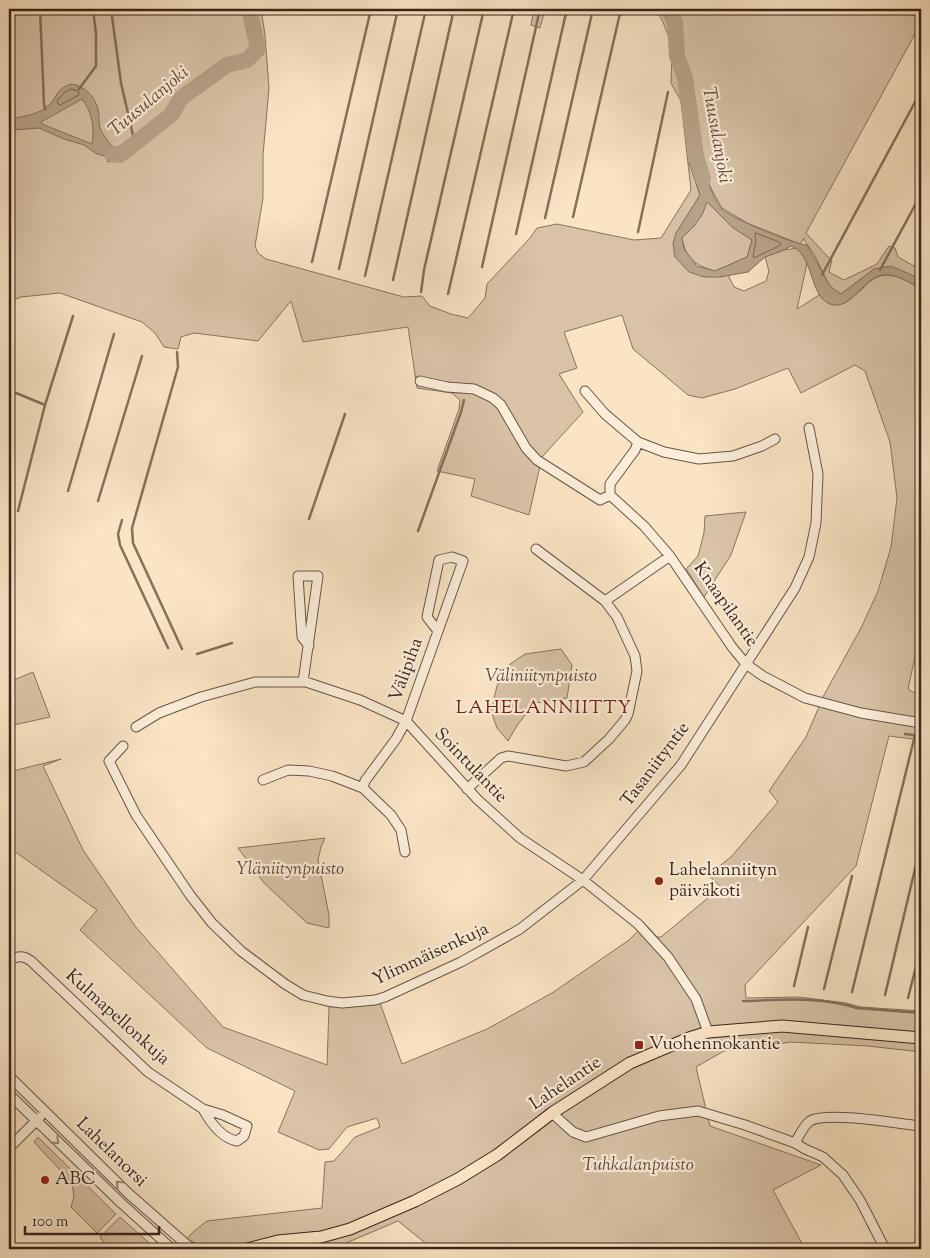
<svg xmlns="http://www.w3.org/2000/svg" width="930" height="1258" font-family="'Sorts Mill Goudy',serif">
<rect width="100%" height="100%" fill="#f9e4c4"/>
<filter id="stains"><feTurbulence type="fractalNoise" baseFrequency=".004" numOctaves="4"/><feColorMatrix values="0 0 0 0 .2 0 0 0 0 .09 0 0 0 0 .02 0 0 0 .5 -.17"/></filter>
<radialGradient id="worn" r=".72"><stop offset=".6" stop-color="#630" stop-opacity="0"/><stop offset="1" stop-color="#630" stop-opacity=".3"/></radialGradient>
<path fill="#d8c3a7" stroke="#887460" d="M9,9H261L265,35L269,88L263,155V198L255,246L258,253L266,259L404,297L422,296L430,306L451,314L468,318L485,298L487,284L530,238L537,228L557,224L634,240L661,238L691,190L681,101L671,83L672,53L669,37L662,20L655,9H671L679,17L689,9H921V23L806,233L827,256L832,260L829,272L844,280L877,264L889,246L895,248L898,257L921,270V279L910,275L874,269L841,294L830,287L814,254L804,240V238L800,244L747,223L722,208L709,185L700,157L689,162L700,195L677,232L675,257L720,277L728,275L734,287L744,291L766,281L769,271L765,257L784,250L797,248L805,257L807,264L797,309L819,295C822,298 827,303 831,304C852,310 863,280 881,276C895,272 910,283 921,289V630L908,689L921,697V740L889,736L856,866L745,985L746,998L799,997L846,1003L861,1007L921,1011V1052L868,1046L791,1042L724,1051L696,1067L710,1126L821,1165L773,1190L805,1249H442L429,1246L398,1221L332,1249H178L193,1232L207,1221L322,1208L325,1162L334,1161L355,1137L380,1127L377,1118L347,1127L329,1149L319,1150L278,1132L295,1091L207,1048L80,930L97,910L14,851L9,841V772L61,759L43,766L83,850L135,926L223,1027L327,1065L329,1007L374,1005L380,1003L402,1064L487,1029L552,993L629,940L645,924L657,937H661L721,887L708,875L731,857L778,802L769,791L806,737L824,695L862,626L878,591L891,547L897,498L890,442L865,371L855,365L801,393L788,368L735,389L702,398L688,395L633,349L622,315L564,332L577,368L559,374L583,412L542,457L529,515L471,496L475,479L437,471L459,409L460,400L452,393L417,388L408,327L303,342L291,301L258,341L194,333L181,337L178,349L164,347L155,333L142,322L60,293L21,297L9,302Z
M534,9H549L544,13L540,28L531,25Z
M707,202L732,227L752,240L747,257L715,271C695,265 686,259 682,238L694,226Z
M746,512L731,555L704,597L686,569L698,556L704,533L705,516Z
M561,649L572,665L567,698L535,703L518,724L508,741L497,728L491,711L497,686L506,667L525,654Z
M33,672L50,717L9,726V682Z
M325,838L321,847L318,860L329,915V928L307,923L264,883L238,848Z
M38,1137L116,1214L97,1233L71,1207L74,1196L72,1183L34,1142Z
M120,1217L156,1249H108L100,1237Z"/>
<path fill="#b7a38a" stroke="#84705c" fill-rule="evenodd" d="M71,84C84,85 95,97 98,109C100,115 98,122 100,128C103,136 109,142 114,148L122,145L127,140L134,152L113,161L108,162L105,156L97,154L84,145L64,139L39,128L12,130L11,119C23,116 39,115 49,105C58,96 56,89 71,84ZM82,99C92,112 95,128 92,144L42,124L41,122Z
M700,157C705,172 711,195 721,208C730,218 793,244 807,245L830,286L841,294L874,269L891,266L921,279V289C910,283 896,273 882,275C863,278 849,312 830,304C808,295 815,255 791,246L784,250L765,257L748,272L720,277H704L689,272L675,257L673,244L676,233L700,195L689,162ZM707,202L732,227L752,240L747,257L715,271L697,266L684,249L682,238L694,226L702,215Z"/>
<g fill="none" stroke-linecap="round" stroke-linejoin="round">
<path stroke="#786451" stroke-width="1" d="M71,89L78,91L79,95L60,105L58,104L57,101L65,92Z
M756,233L779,242L781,245L754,258L753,256L756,241L755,235Z"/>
<path stroke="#84705c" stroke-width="2.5" d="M40,9L44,104L45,109
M111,9L121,83L135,144
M79,89L96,66V34L93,9
M573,217L621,9
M545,218L593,9
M638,232L668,92
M516,234L566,13
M312,262L371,9
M482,267L540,9
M339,269L398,9
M880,270L921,194
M822,275L921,91
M365,276L426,9
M393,280L454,9
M421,292L424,270L484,9
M448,294L514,9
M177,352L178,367L132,528L133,543L182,649
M9,390L45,405
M68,491L114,334
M98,501L142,356
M18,511L45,405L73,316
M309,519L345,414
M122,520L118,534L120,545L168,648
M418,531L461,412L464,400
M197,654L232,643
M905,734L921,736
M794,986L808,927
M824,989L852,876
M852,992L915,735
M885,995L921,844
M908,998L921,947
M743,1001C781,1000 821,996 857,1008L921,1013"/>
<path stroke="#b7a38a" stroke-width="16" d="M668,9L675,23L677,56L685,78L696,156L703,179
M112,154L120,155L171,115L181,98L227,65L247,60L258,49L249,9"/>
<g stroke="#685443" stroke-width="11">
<path id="minor" d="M420,381L447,387L474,389L493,398L501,405L526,448L537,460L600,500L610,495
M585,391L605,414L638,442L664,452L699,459L733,456L762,446L775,439
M610,495L644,526L670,556L732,647L746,664L763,676L805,698L861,713L921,723
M610,495V484L635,450L638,442
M605,601L670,556
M303,682L318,576H298L302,637L309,646
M136,727L159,713L201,697L255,682H306L360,700L406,721L477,799L520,838L583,880L638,924L668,957L696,999L708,1032
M123,746L109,761L136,815L190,895L212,923L241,951L285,984L303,995L327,1001L342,1003L375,1000L385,997L461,962L520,929L583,880L681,765L795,588L809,557L816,523L818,474L809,428
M263,780L288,770L309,771L332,776L363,788L391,815L401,830L405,852
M363,788L365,781L396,739L406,721L463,561L452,557L439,560L427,617L438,631
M467,789L501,758L508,756L566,766L584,762L609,739L625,720L628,714L637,671L635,656L617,617L605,601L536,549
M9,960C18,956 23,955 31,961L148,1072L203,1109L223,1115L247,1126L244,1136L237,1141C222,1138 210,1122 203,1109
M9,1076L128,1193L187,1245L196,1249
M9,1094L120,1202L172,1249
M552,1113L573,1132L586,1137L659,1116L698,1111L745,1125L795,1143L805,1149L823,1157L843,1175L860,1200L885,1249
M795,1143C799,1136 804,1125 810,1121C826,1111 900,1124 921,1126
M9,1148L40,1117"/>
</g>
<g stroke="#382418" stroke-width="13">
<path id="major" d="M247,1249L278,1241L321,1237L350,1229L415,1201L458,1179L497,1155L552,1113L630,1063L689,1038L708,1032L782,1026L921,1038"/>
</g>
<use href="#minor" stroke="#fbedd9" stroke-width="9"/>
<use href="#major" stroke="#f9e4c4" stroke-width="11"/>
</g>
<defs><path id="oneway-chevron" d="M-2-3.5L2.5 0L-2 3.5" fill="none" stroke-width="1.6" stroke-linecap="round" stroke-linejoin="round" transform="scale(1.25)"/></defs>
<g stroke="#9a8878">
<use href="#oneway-chevron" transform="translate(56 1141) rotate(44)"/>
<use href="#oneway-chevron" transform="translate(119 1184) rotate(-136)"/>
</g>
<g fill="#8f2418" stroke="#fbedd9" stroke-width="2">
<circle cx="659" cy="881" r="5"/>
<rect x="634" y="1040" width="10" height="10" rx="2.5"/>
<circle cx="45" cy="1180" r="5"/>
</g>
<g text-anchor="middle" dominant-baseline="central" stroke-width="4.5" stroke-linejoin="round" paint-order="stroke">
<g font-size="18" fill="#382418" stroke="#fbedd9">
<text transform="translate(725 605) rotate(55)">Knaapilantie</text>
<text transform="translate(407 670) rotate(-70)">Välipiha</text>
<text transform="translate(656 765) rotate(-53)">Tasaniityntie</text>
<text transform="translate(470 766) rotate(46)">Sointulantie</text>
<text transform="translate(431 955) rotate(-25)">Ylimmäisenkuja</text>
<text transform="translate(117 1018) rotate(42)">Kulmapellonkuja</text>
<text transform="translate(566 1084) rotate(-34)">Lahelantie</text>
<text transform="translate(111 1153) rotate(44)">Lahelanorsi</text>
</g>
<g font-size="18" font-style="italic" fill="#604c3c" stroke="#fbedd9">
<text x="541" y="677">Väliniitynpuisto</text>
<text x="290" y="870">Yläniitynpuisto</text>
<text x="638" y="1166">Tuhkalanpuisto</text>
</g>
<g font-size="18" fill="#382418" stroke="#fbedd9" text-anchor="start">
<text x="669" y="871">Lahelanniityn<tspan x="669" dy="21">päiväkoti</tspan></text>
<text x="649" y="1045">Vuohennokantie</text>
<text x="55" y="1180">ABC</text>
</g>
<g font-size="19" font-style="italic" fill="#645040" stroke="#fbedd9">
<text transform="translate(149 102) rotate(-40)">Tuusulanjoki</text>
<text transform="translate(716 135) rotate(80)">Tuusulanjoki</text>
</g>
<g font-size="19" letter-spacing="1" fill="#7a1f14" stroke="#fbedd9">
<text x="544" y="708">LAHELANNIITTY</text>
</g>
</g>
<rect width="930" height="1258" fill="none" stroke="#f9e4c4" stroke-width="30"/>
<rect x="10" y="10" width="910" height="1238" fill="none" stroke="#382418" stroke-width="2.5"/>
<rect x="15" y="15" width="900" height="1228" fill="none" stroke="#382418"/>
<path d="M25 1226v8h134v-8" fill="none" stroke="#382418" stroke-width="2.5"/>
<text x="32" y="1226" font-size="15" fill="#382418" stroke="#fbedd9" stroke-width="4" paint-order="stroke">100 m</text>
<rect width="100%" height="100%" filter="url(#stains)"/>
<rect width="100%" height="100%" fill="url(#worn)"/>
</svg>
